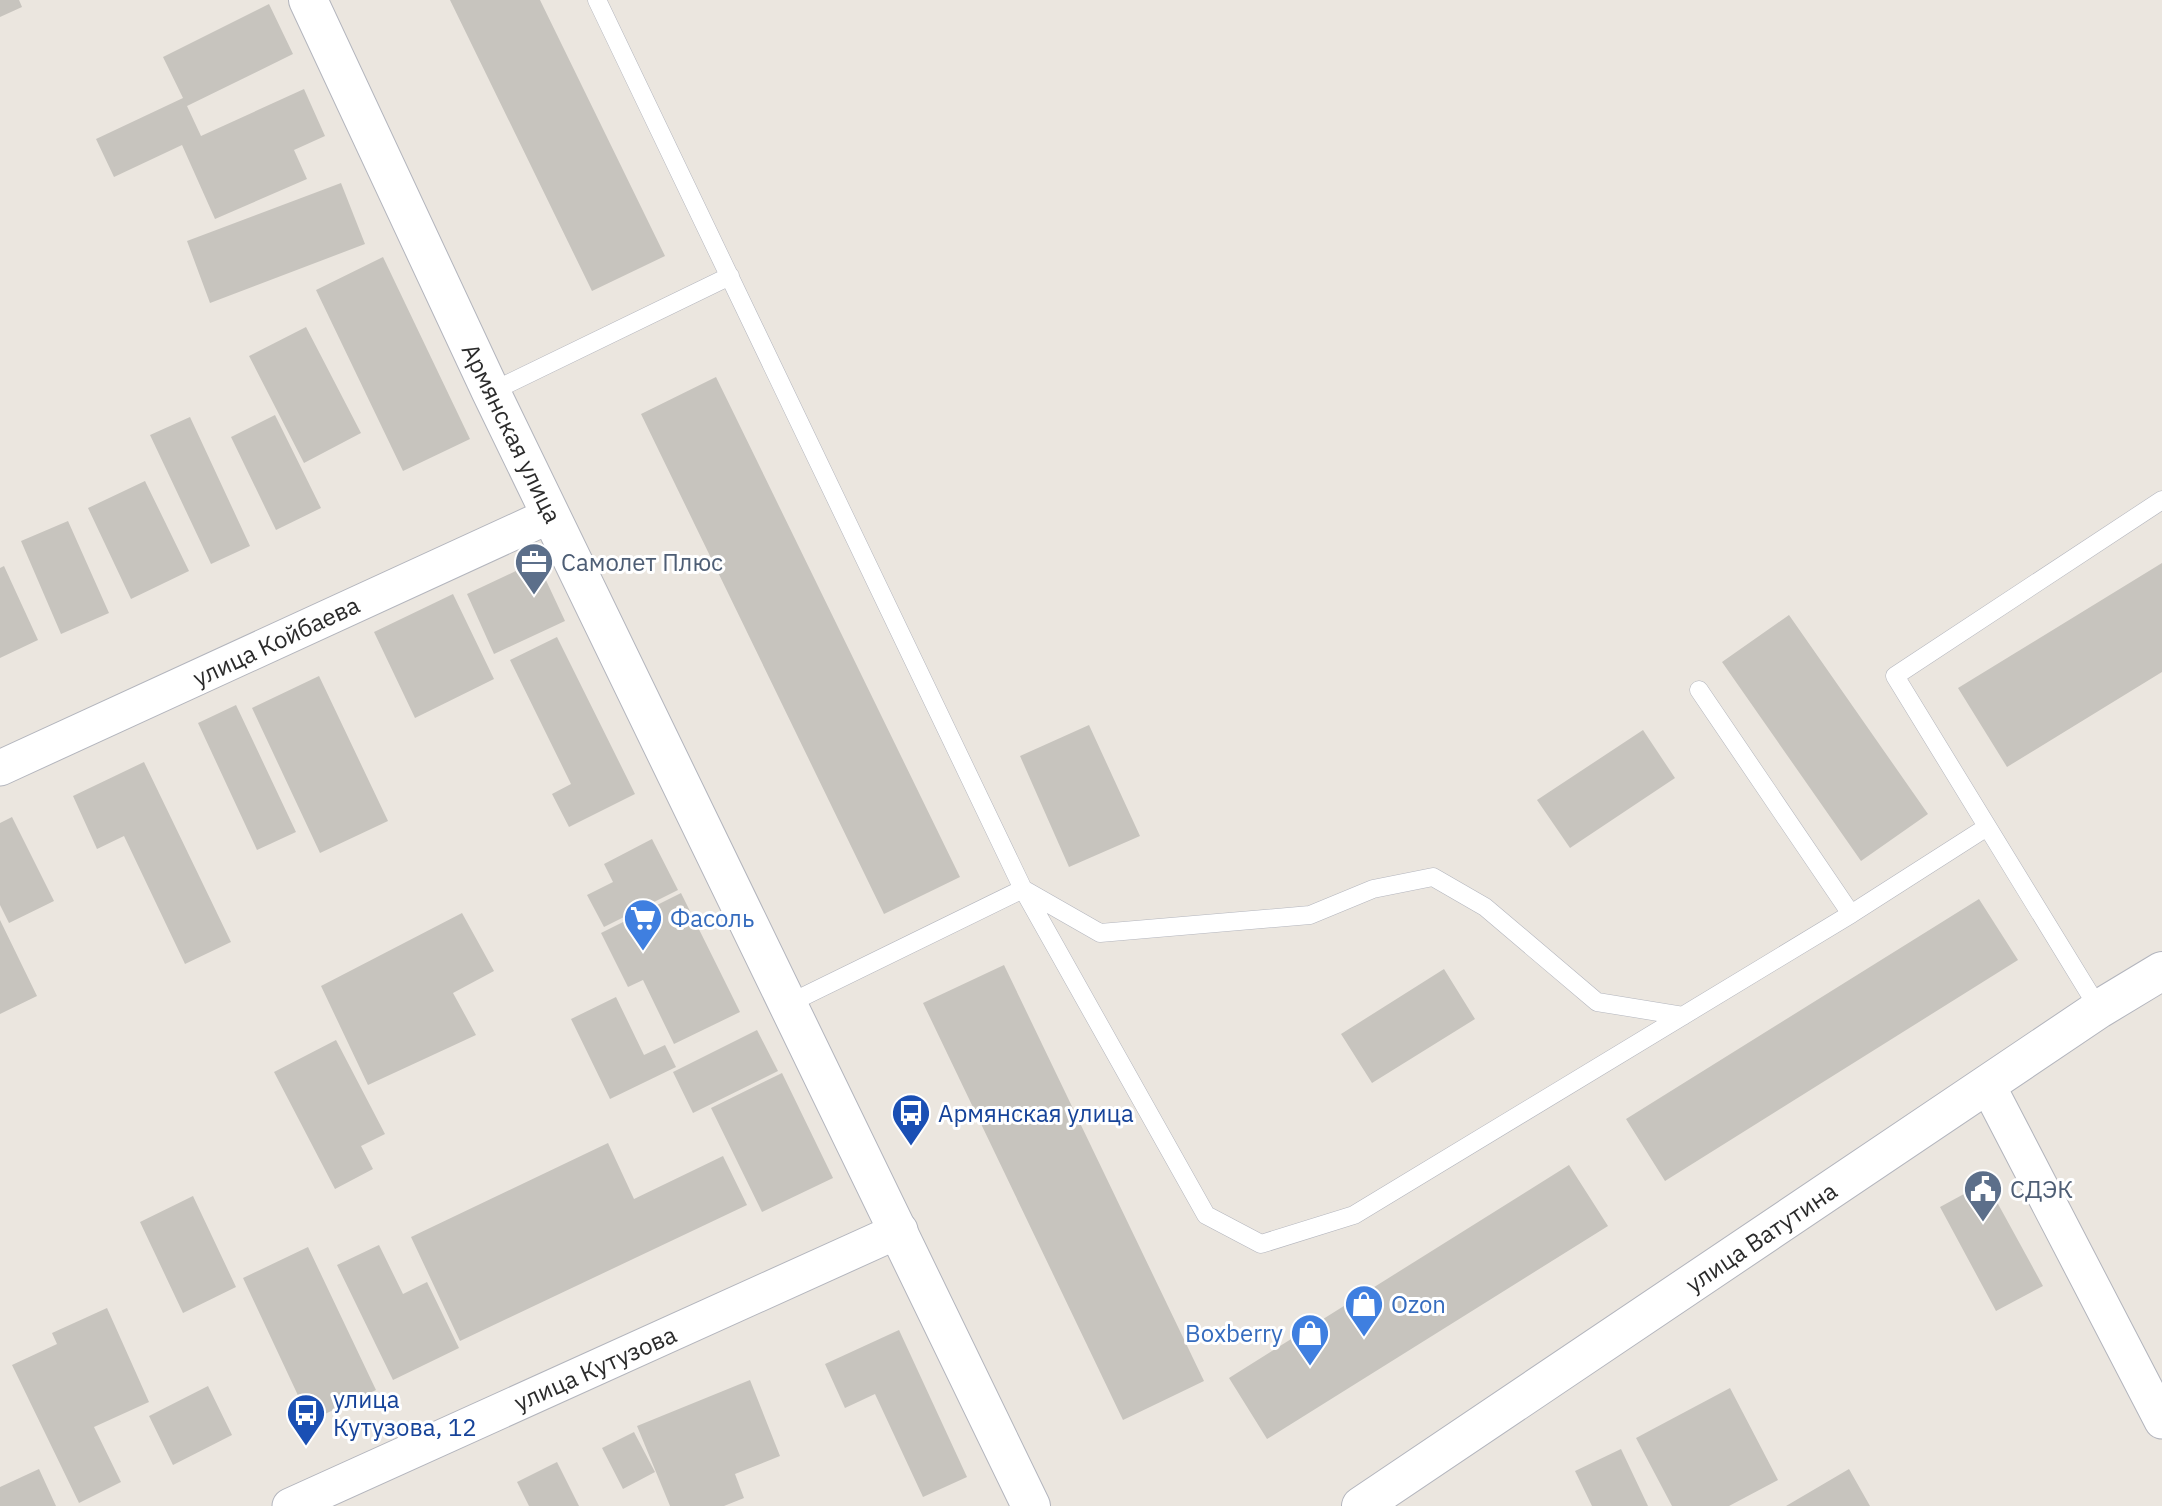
<svg xmlns="http://www.w3.org/2000/svg" width="2162" height="1506" font-family="'IBM Plex Sans',sans-serif">
<rect width="100%" height="100%" fill="#ebe6df"/>
<path fill="#c7c4be" d="M0,0H19L22,7L0,17Z
M450,0H540L665,256L592,291Z
M269,4L293,54L187,106L201,136L304,89L325,136L294,150L307,179L215,219L182,145L114,177L96,139L183,98L163,57Z
M341,183L365,244L210,303L187,241Z
M383,257L470,439L403,471L316,290Z
M306,327L361,433L304,463L249,356Z
M716,377L960,877L884,914L641,414Z
M275,415L321,508L276,530L231,437Z
M190,417L250,546L211,564L150,435Z
M145,481L189,571L131,599L88,508Z
M68,521L109,613L61,634L21,541Z
M537,561L565,621L494,654L467,594Z
M2162,563V672L2007,767L1958,688Z
M4,566L38,640L0,658V568Z
M453,594L494,679L415,718L374,632Z
M1789,615L1928,814L1861,861L1722,662Z
M557,637L635,794L569,827L552,794L571,784L510,660Z
M319,676L388,821L320,853L252,708Z
M236,705L296,832L257,850L198,723Z
M1089,725L1140,836L1069,867L1020,756Z
M1643,730L1675,778L1570,848L1537,800Z
M144,762L231,942L185,964L124,836L97,849L73,796Z
M12,817L54,901L9,923L0,905V823Z
M652,839L678,890L604,927L587,895L613,882L604,864Z
M681,893L740,1012L674,1044L643,980L628,987L601,933Z
M1979,899L2018,960L1665,1181L1626,1119Z
M462,913L494,971L453,993L476,1035L368,1085L321,986Z
M0,920L37,996L0,1014Z
M1004,965L1204,1381L1123,1420L923,1003Z
M1444,969L1475,1019L1372,1083L1341,1034Z
M616,997L644,1055L665,1045L676,1067L610,1099L571,1019Z
M757,1030L778,1071L693,1113L673,1072Z
M336,1040L385,1134L361,1146L373,1169L335,1189L274,1072Z
M782,1073L833,1178L762,1212L711,1108Z
M608,1143L634,1199L723,1156L747,1205L460,1341L411,1237Z
M1569,1165L1608,1226L1267,1439L1229,1378Z
M1986,1182L2043,1286L1996,1311L1940,1207Z
M193,1196L236,1287L183,1313L140,1222Z
M379,1245L403,1294L427,1282L459,1348L393,1380L337,1265Z
M308,1247L376,1390L310,1421L243,1278Z
M107,1308L149,1402L94,1427L121,1482L79,1503L12,1365L57,1344L52,1333Z
M899,1330L967,1477L923,1497L875,1394L845,1408L825,1364Z
M750,1380L780,1456L735,1474L744,1498L724,1506H670L637,1426Z
M208,1386L232,1435L173,1465L149,1416Z
M1730,1388L1778,1480L1729,1506H1672L1636,1438Z
M634,1432L655,1472L623,1489L602,1448Z
M1621,1449L1648,1506H1592L1575,1471Z
M557,1462L579,1506H529L517,1482Z
M39,1469L56,1506H0V1487Z
M1849,1469L1870,1506H1786Z"/>
<g fill="none" stroke-linecap="round" stroke-linejoin="round">
<g stroke="#b3b5bd" stroke-width="19">
<path id="lane" d="M597,0L1023,889L1100,933L1310,915L1373,889L1433,877L1485,907L1597,1002L1683,1016
M491,392L730,276
M1699,690L1851,914
M788,1004L1023,889L1206,1215L1261,1244L1354,1215L1851,914L1987,827
M2099,1009L1895,676L2162,500"/>
</g>
<g stroke="#b3b5bd" stroke-width="37">
<path id="street" d="M0,768L551,515
M1987,1084L2162,1421
M290,1506L900,1230"/>
</g>
<g stroke="#b3b5bd" stroke-width="40">
<path id="secondary" d="M308,0L491,392L1031,1506
M1361,1506L2099,1009L2162,971"/>
</g>
<use href="#lane" stroke="#fff" stroke-width="18"/>
<use href="#street" stroke="#fff" stroke-width="35"/>
<use href="#secondary" stroke="#fff" stroke-width="38"/>
</g>
<defs>
<g id="office-pin" transform="scale(2.0125)"><path d="M0 17L-7.5 6A9.5 9.5 0 1 1 7.5 6Z" fill="#5c6f8a" stroke="#fff"/><path d="M-6-3h4V-5.5h4V-3h4V5H-6ZM-1-4.5V-3h2v-1.5ZM-6 0V1H6V0Z" fill="#fff"/></g>
<g id="supermarket-pin" transform="scale(2.0125)"><path d="M0 17L-7.5 6A9.5 9.5 0 1 1 7.5 6Z" fill="#3f7fe0" stroke="#fff"/><path d="M-6-5.5h2.5l.6 2H6L4.5 2H-2.5L-4.4-4H-6ZM-1.5 3.2a1.3 1.3 0 1 0 .1 0ZM3 3.2a1.3 1.3 0 1 0 .1 0Z" fill="#fff"/></g>
<g id="bus-pin" transform="scale(2.0125)"><path d="M0 17L-7.5 6A9.5 9.5 0 1 1 7.5 6Z" fill="#1a4fb4" stroke="#fff"/><path d="M-5-6H5V4H4V6H2V4H-2V6H-4V4H-5ZM-3.5-4V0h7V-4ZM-3.5 1.2v1.5H-2V1.2ZM2 1.2v1.5H3.5V1.2Z" fill="#fff"/></g>
<g id="civic-pin" transform="scale(2.0125)"><path d="M0 17L-7.5 6A9.5 9.5 0 1 1 7.5 6Z" fill="#5c6f8a" stroke="#fff"/><path d="M-.6-6.5H3V-4.5H.6V-3L4-1V1h2V6H-6V1h2V-1L-.6-3ZM-1.2 2.5V6h2.4V2.5Z" fill="#fff"/></g>
<g id="shop-pin" transform="scale(2.0125)"><path d="M0 17L-7.5 6A9.5 9.5 0 1 1 7.5 6Z" fill="#3f7fe0" stroke="#fff"/><path d="M-5-2.5h2.3a2.7 3.5 0 0 1 5.4 0H5L5.5 6h-11ZM-1.5-2.5h3a1.5 2.3 0 0 0-3 0Z" fill="#fff"/></g>
</defs>
<g fill-rule="evenodd">
<use href="#office-pin" x="534" y="562"/>
<use href="#supermarket-pin" x="643" y="918"/>
<use href="#bus-pin" x="911" y="1113"/>
<use href="#civic-pin" x="1983" y="1189"/>
<use href="#shop-pin" x="1364" y="1304"/>
<use href="#shop-pin" x="1310" y="1333"/>
<use href="#bus-pin" x="306" y="1413"/>
</g>
<g text-anchor="middle" dominant-baseline="central" stroke-width="6" stroke-linejoin="round" paint-order="stroke">
<g font-size="24" fill="#2b2b2b" stroke="#fff">
<text transform="translate(512 433) rotate(64)">Армянская улица</text>
<text transform="translate(276 641) rotate(-25)">улица Койбаева</text>
<text transform="translate(1761 1237) rotate(-34)">улица Ватутина</text>
<text transform="translate(595 1368) rotate(-24)">улица Кутузова</text>
</g>
<g font-size="24" fill="#4e5e75" stroke="#fff" text-anchor="start">
<text x="561" y="562">Самолет Плюс</text>
<text x="2010" y="1189">СДЭК</text>
</g>
<g font-size="24" fill="#366cbe" stroke="#fff" text-anchor="start">
<text x="670" y="918">Фасоль</text>
<text x="1391" y="1304">Ozon</text>
<text x="1283" y="1333" text-anchor="end">Boxberry</text>
</g>
<g font-size="24" fill="#164399" stroke="#fff" text-anchor="start">
<text x="938" y="1113">Армянская улица</text>
<text x="333" y="1399">улица<tspan x="333" dy="28">Кутузова, 12</tspan></text>
</g>
</g>
</svg>
